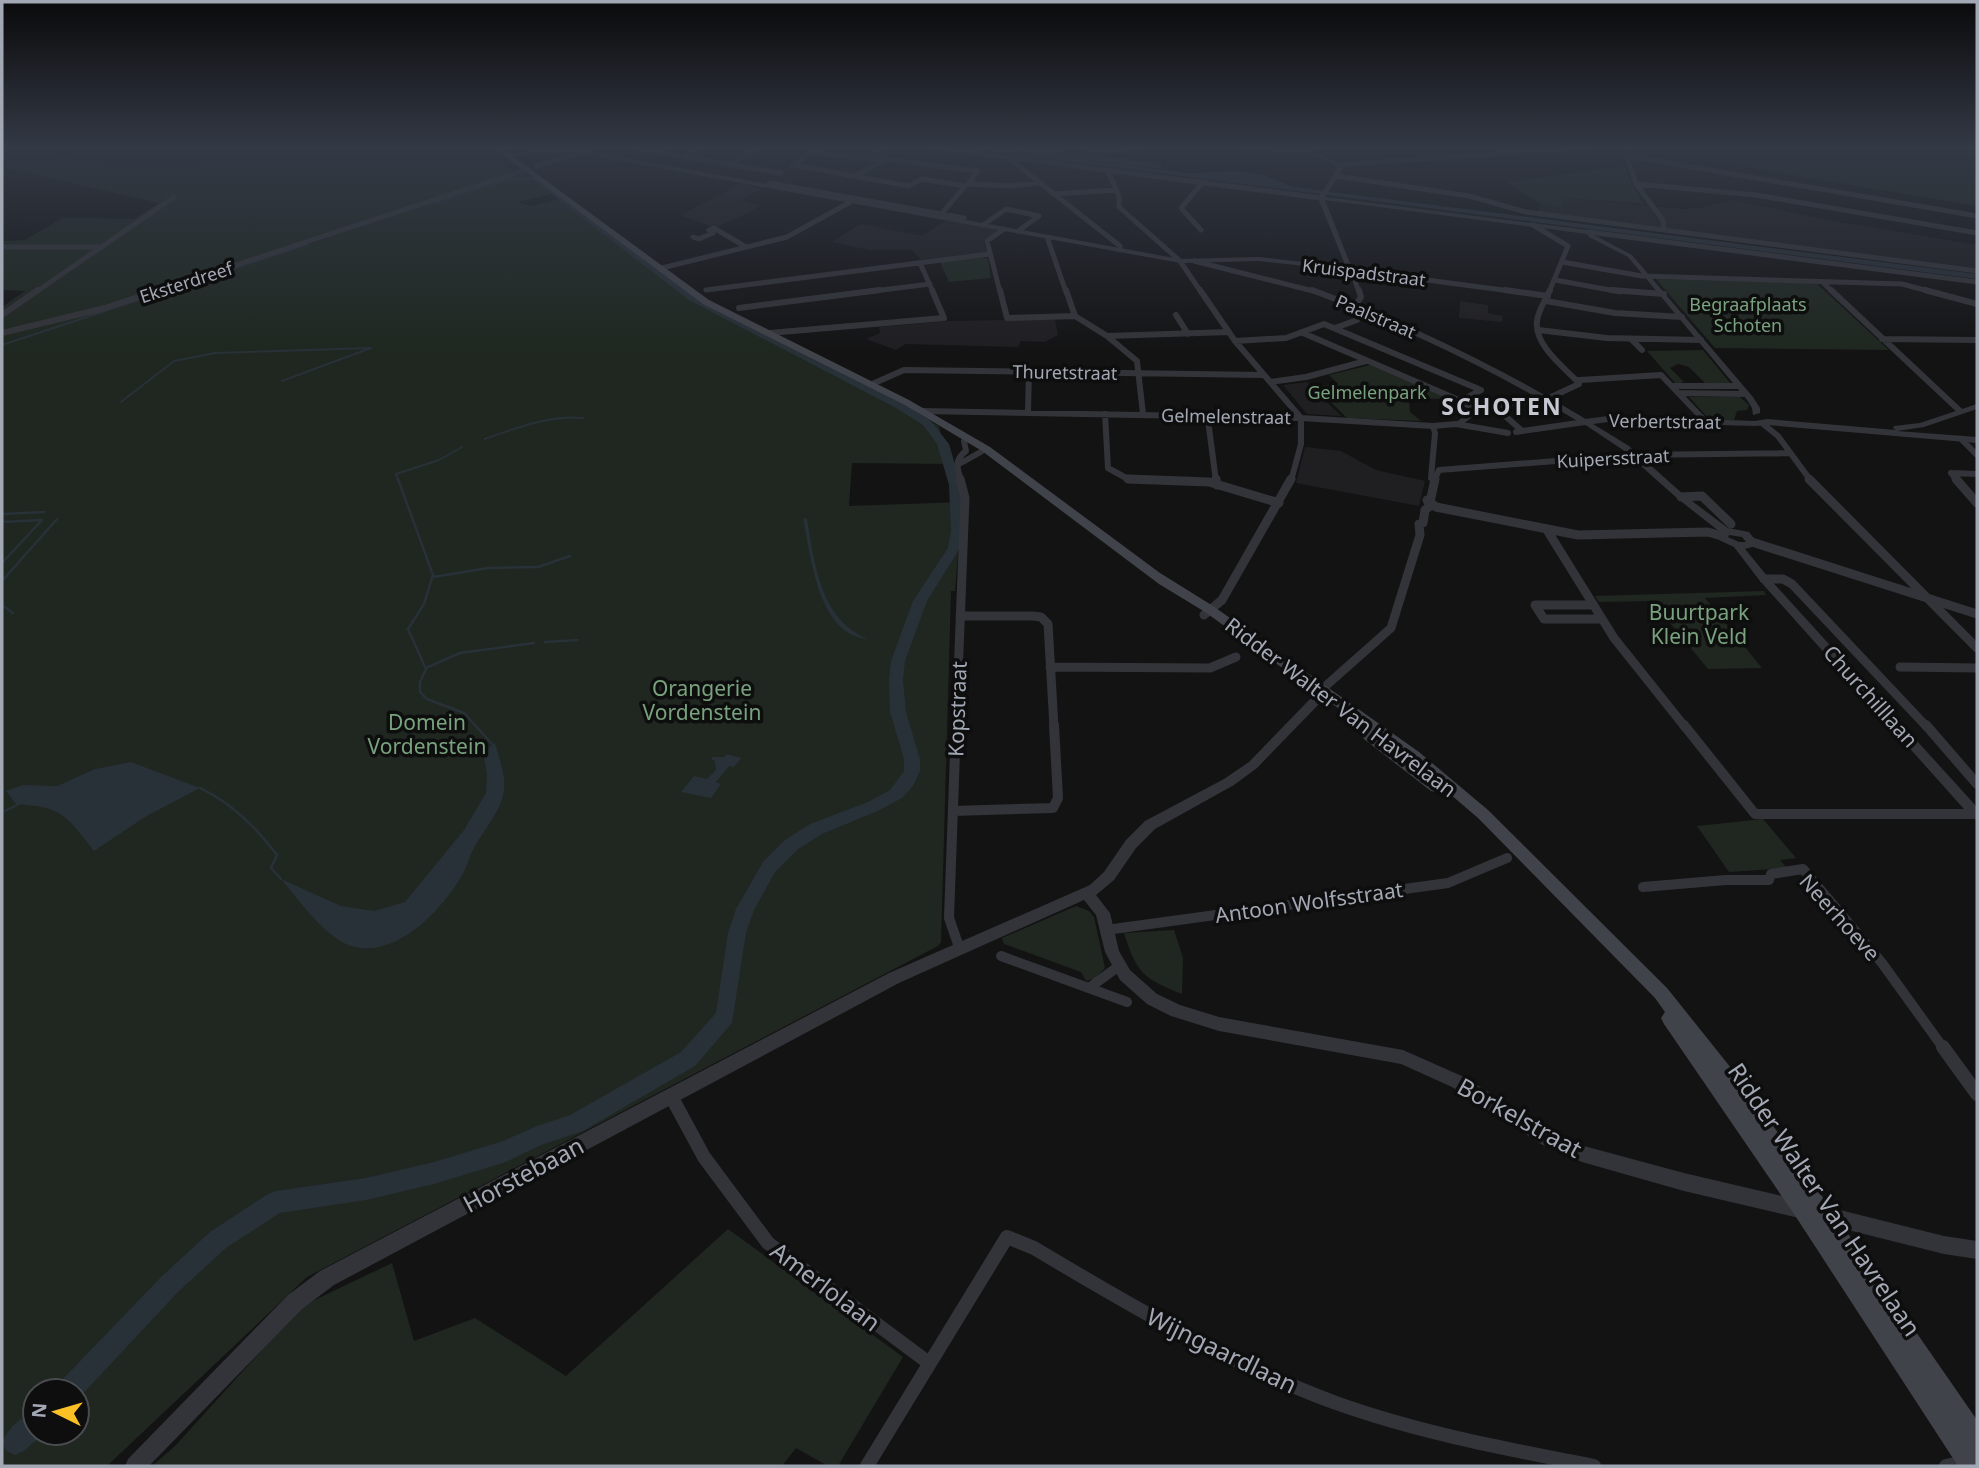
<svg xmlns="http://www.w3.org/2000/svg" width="1979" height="1468" font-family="'Noto Sans',sans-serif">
<rect width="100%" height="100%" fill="#131314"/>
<path fill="#1f1e21" d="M743,183L760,189L766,187L741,200L760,206L750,212L715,228L680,215Z
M1564,198L1681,209L1701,208L1733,200L1827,220L1977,245V271L1537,212L1541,204L1562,207Z
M946,220L1000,229L983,241L987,252L921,260L912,250H870L832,242L860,224L922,236Z
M1460,301L1488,305V313L1503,316L1502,322L1459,318Z
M1055,319L1058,335L1045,342L1021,341L1018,347L906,344L896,350L866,339L880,333L879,327L949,321Z
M1307,382L1338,413L1342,416L1307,414L1283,385Z
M1305,447L1341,451L1376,470L1425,481L1419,506L1296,483Z"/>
<path fill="#1f2720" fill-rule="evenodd" d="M2,147H46L40,150L114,166L161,163L198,167L229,147H486L514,171L296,244L298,248L522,171L554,193L518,202L530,206L562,199L693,297L939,426L948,464L852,463L849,506L962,502L955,591H951L941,942L938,946L307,1277L107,1466H2V307L25,291L2,290V241L25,240L62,218L2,216L134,219L159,203L2,167ZM35,1391H77V1433H35Z
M1664,147L1706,153L1708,147H1977V206L1710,161L1665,150Z
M1625,166L1631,183L1644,204L1564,198L1562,207L1541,204L1505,182Z
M982,257L988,259L991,278L949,282L940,262Z
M1656,279L1816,283L1889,350L1715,348Z
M1703,350L1731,384H1706L1689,367L1678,364L1670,368L1684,382L1676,384L1647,351Z
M1370,365L1446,397C1434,402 1422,394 1409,401L1410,412L1421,421L1347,418L1315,386L1338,384L1329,375Z
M1689,397H1740L1749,405L1747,410L1737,411L1734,420H1710Z
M1764,591L1766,595L1705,598L1762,668L1708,669L1652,601L1599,602L1595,596Z
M1763,819L1796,858L1780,860L1787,868L1729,872L1697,826Z
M1076,906L1089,911L1094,917L1105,968L1096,978L1086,981L1081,972L1004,944L1002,938Z
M1174,930L1183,958L1182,994C1143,978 1137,974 1124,933Z
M728,1229L903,1357L838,1466H828L796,1448L782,1466H152L175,1446L302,1306L392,1263L414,1341L475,1318L566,1376Z"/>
<path fill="#283038" d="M957,147H987L1189,173L1235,171L1263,175L1291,186L1315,190L1977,274V279Z
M803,518L807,519C815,565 820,619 868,639C818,635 811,557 803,518Z
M495,743C499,758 506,775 504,791C500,813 485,828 474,848C469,857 467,868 461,877C442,910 397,957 355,947C327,941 299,900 281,879L341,906L374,911L405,902L464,830L486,793L487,774L483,751Z
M727,754L741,758L734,767L729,766L716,782L721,784L711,798L681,792L694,776L707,779L716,770L715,761L711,759L713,757H724Z
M131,762L200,788L145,817L94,851C66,815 62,807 16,804L6,791L23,785L57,786L95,769Z"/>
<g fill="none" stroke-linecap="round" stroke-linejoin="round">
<path stroke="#283038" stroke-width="2" d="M509,160L521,168
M437,202L507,179
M2,345L308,244
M121,402L174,361L215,353L371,348L282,381
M485,439C516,428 550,415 583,418
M398,481L396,474L439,460L462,447"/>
<path stroke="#283038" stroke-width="2.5" d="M398,479L433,575L424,604L408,629L426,669L420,682V692L427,699L464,713L492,744
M2,514L44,512
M2,522L42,520
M2,563L42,520
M433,577L488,568L538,567L570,556
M2,581L57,519
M2,605L13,613
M545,642L578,640
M426,668L460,653L534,643
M200,788C232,803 256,827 277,855L271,868L281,879
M5,811L19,804"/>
<path fill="#283038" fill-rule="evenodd" d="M538,176L695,296L904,404L931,421L949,444L961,485L963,531L960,548L927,601L905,661L903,680L906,712L920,759V771L913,786L902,798L880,810L822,834L797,850L775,872L754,910L746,933L732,1023L695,1066L583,1131L541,1145L506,1162L434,1184L366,1200L280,1213L226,1248L178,1292L77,1400V1391H56L60,1382L162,1276L210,1232L268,1194L276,1191L366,1178L434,1162L503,1141L537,1126L570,1115L681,1052L716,1013L728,933L736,909L763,862L785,840L810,824L868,802L890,790L904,771V759L890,712L889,680L891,661L913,601L948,548L951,531L949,485L937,444L923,425L896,408L689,300L533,180L507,181L503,179Z
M35,1411V1433H44L24,1451L15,1455L6,1451L2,1442C8,1428 21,1417 35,1411Z"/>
<path stroke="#303134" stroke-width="6" stroke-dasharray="6 3.5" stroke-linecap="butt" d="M1480,407H1489"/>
<path stroke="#333439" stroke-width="5" d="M627,147L781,173
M930,147L1321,198
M1007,147L1159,166
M1236,147L1312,152
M1624,147L1636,184L1663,220L1664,230
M1086,153L1146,147
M684,156L702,147
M871,156L886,147
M1628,156L1977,216
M877,158L978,171
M1014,158L1012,160L1020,167L1120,246V250
M729,165L759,147
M794,165L909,186L922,179L965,186L939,217
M1337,165L1596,147
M536,166L582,152
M792,166L811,152L882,161
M1110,169L1108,171L1119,196V207L1180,261L1201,292
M978,171L968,184L1010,186L1039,183
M855,176L882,161
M1336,176L1469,196L1526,212L1977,271
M769,183L964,218L961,221
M1636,184L1756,195L1977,233
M1053,194L1117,190
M983,225L1006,209L1039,216L1018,231
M1533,225L1568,246L1549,292
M1201,230L1181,208L1203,182
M1589,232L1977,282
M693,237L699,239L713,233L709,230L714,228L746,247
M1050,238L1048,240L1066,292
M2,247H99
M1194,261L1317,292
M1562,262L1642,276L1902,284L1932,292
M920,263L933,292
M662,268L787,237L852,201
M1555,280L1621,292
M1822,282L1833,292
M706,290L989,254
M36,292L174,197
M154,292L528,169
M866,292L930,284
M1000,292L987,241L1004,229
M1359,292L1351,270L1518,292"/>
<path stroke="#333439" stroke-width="6" d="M1000,290L1007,318L1075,316L1107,336L1137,361L1143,414
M1066,290L1075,316
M1200,290L1235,341L1301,418
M1312,290C1406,325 1499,370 1585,422
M1505,290L1548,296
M1550,290C1546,299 1538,311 1537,321C1534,344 1562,366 1576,380H1580
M1611,290L1664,294
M1831,290L1960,411
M1925,290L1977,304
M1546,301L1615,313L1682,317
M1355,306L1361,297L1359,290
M739,308L880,290
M2,315L38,290
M1176,315L1188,334
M1335,328L1357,320
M1538,330L1607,338L1701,340
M2,333L105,308L159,290
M769,333L944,318L932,290
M1303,333L1461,401L1471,407V414L1460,423
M1107,336L1229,332
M1631,339L1642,350
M1882,339L1977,340
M1235,341L1286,338L1324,324L1481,390L1461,401
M1270,382L1306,377L1366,361
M870,385L904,370L1264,375
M1672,386H1738
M1679,393L1745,394
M1489,407L1549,398L1579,384L1580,380L1661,375L1706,422
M1495,407L1521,430
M922,411L1301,418L1433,426L1456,424L1508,433
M1028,411L1029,371
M1105,414L1108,468L1128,479L1170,481
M1210,418L1208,420L1216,481
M1763,424L1778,436L1811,481
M1516,432L1585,422
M1961,439L1977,455
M961,463L986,449
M1951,473L1958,481
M1951,473L1977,474
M1431,478L1435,433L1433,426
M961,481C957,467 954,460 966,451L964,441
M1291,481L1301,444V418
M1434,481L1439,470L1633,455L1790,453"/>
<path stroke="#333439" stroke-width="9" d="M1128,479L1209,482L1279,503
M1216,479L1217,485
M1435,479L1430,502L1436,507L1578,535L1708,532L1722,536
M1809,479L1977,648
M1956,479L1977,503
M1681,497L1702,496L1731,524
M1547,530L1614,638L1685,727
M1752,542L1977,614
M1764,579H1783L1792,584L1927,727
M1593,605H1535L1544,619H1600
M1204,615L1222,600L1291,479
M960,616H1033L1041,617L1048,624L1054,727
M1050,667L1210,668L1236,657
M1900,667L1977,668
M1320,691L1391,628L1420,535L1419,524L1423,523L1425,510L1430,506L1427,500
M956,727L965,498L960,479"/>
<path stroke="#333439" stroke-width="10" d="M956,725L949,918L959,947
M1684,725L1755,814H1976
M1926,725L1977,784
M953,811L1053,808L1058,798L1054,725
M1643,887L1726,880H1769L1771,874L1803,869L1882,963L1944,1049
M1106,930L1448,883L1507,858
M1001,956L1127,1002
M1089,988L1119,966"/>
<path stroke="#333439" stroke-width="14" d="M1943,1047L1977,1094
M671,1096L704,1157L768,1243L929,1363
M867,1466L1007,1237L1034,1248C1131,1306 1230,1364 1336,1403C1420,1433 1507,1449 1594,1466
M1946,1466L1969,1461"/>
<path fill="#333439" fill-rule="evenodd" d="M1309,147H1315L1316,153L1337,162L1343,169L1325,197L1589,230L1594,235L1632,255L1753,397L1760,408V413L1753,415L1752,408L1747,400L1628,257L1589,237L1587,234L1325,200L1353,271L1259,261L1180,263L582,154L553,152L506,157L503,155L553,148L582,150L1180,259L1259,257L1346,267L1318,198L1337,169L1333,164L1312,155Z
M1977,404V409L1924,427L1897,431L1977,437V443L1767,425L1755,426L1608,422L1593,424L1629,446L1684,495L1728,528L1749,532L1757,542L1752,547L1745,549L1768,577L1977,807V820L1972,818L1760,581L1734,547L1719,540L1718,538L1720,532L1678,499L1623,450L1581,422L1585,419L1608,416L1755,421L1767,419L1896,430L1893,428L1894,426L1920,423ZM1729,535L1742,537L1746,542H1739L1728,537Z
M1320,687L1326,691L1320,703L1257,768L1234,785L1155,829L1136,848L1114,880L1096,895L1110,913L1119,951L1130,970L1157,994L1180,1005L1219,1017L1403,1050L1464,1077L1553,1132L1584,1146L1684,1173L1803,1201L1809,1204L1812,1210L1809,1216L1803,1219L1684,1191L1582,1162L1541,1144L1452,1087L1401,1064L1219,1031L1171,1016L1147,1004L1120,980L1105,952L1096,915L1084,900L899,983L334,1285L302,1309L149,1466H125L128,1459L288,1295L320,1271L889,973L1090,885L1104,872L1126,840L1145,821L1224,779L1249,762L1311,698L1316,688Z
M1824,1206L1944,1236L1977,1241V1259L1944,1254L1824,1224L1818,1221L1815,1215L1818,1209Z"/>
<path fill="#41434a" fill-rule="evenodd" d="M493,147H500L709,300L909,400L990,447L1160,573L1213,606L1419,752L1488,810L1667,988L1747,1088L1977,1420V1466H1958L1796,1217L1664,1024L1661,1018L1665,1012L1655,998L1478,818L1443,788L1436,792L1431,791L1364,739L1362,736L1364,733L1370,731L1205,612L1159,584L982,451L903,404L703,304Z"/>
</g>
<linearGradient id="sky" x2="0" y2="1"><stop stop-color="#0a0a0b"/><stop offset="0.42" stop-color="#333945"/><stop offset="1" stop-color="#333945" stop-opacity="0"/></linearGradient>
<rect width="1979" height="352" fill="url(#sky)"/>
<g text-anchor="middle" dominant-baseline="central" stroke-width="7" stroke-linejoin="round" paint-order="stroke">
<g font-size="18" fill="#a3a8b5" stroke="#0e0e0f">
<text transform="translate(1364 272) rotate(7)">Kruispadstraat</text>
<text transform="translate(186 282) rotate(-18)">Eksterdreef</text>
<text transform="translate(1376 316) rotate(23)">Paalstraat</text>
<text transform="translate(1065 372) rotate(1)">Thuretstraat</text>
<text transform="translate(1226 416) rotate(1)">Gelmelenstraat</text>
<text transform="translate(1665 421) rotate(1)">Verbertstraat</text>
<text transform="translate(1613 458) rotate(-3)">Kuipersstraat</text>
</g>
<g font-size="18" fill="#79a27e" stroke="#0e0e0f">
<text x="1748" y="304">Begraafplaats<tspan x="1748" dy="21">Schoten</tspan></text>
<text x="1367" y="392">Gelmelenpark</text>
</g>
<g font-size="21" fill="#79a27e" stroke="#0e0e0f">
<text x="1699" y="612">Buurtpark<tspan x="1699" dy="24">Klein Veld</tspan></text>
<text x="702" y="688">Orangerie<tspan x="702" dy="24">Vordenstein</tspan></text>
<text x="427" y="722">Domein<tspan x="427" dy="24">Vordenstein</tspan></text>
</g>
<g font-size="21" fill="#a3a8b5" stroke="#0e0e0f">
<text transform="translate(1871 696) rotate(48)">Churchilllaan</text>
<text transform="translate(1341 707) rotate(37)">Ridder Walter Van Havrelaan</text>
<text transform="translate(957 709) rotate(-88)">Kopstraat</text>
<text transform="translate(1309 902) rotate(-8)">Antoon Wolfsstraat</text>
<text transform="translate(1840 917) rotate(48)">Neerhoeve</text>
</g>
<g font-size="23" font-weight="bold" letter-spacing="2" fill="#c5c7d1" stroke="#0e0e0f">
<text x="1502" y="406">SCHOTEN</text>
</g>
<g font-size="24" fill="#a3a8b5" stroke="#0e0e0f">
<text transform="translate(1520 1117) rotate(29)">Borkelstraat</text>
<text transform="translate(523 1174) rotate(-28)">Horstebaan</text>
<text transform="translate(1825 1199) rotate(56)">Ridder Walter Van Havrelaan</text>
<text transform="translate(826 1286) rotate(37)">Amerlolaan</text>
<text transform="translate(1222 1350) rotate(26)">Wijngaardlaan</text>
</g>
</g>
<rect width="1979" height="1468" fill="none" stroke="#a3a8b5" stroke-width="7"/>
<g transform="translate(56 1412) rotate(275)"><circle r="33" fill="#0e0e0f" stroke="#4a4c51" stroke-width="2"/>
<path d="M0-5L12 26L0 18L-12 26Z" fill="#fac025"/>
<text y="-10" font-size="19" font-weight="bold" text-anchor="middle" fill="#a3a8b5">N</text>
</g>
</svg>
